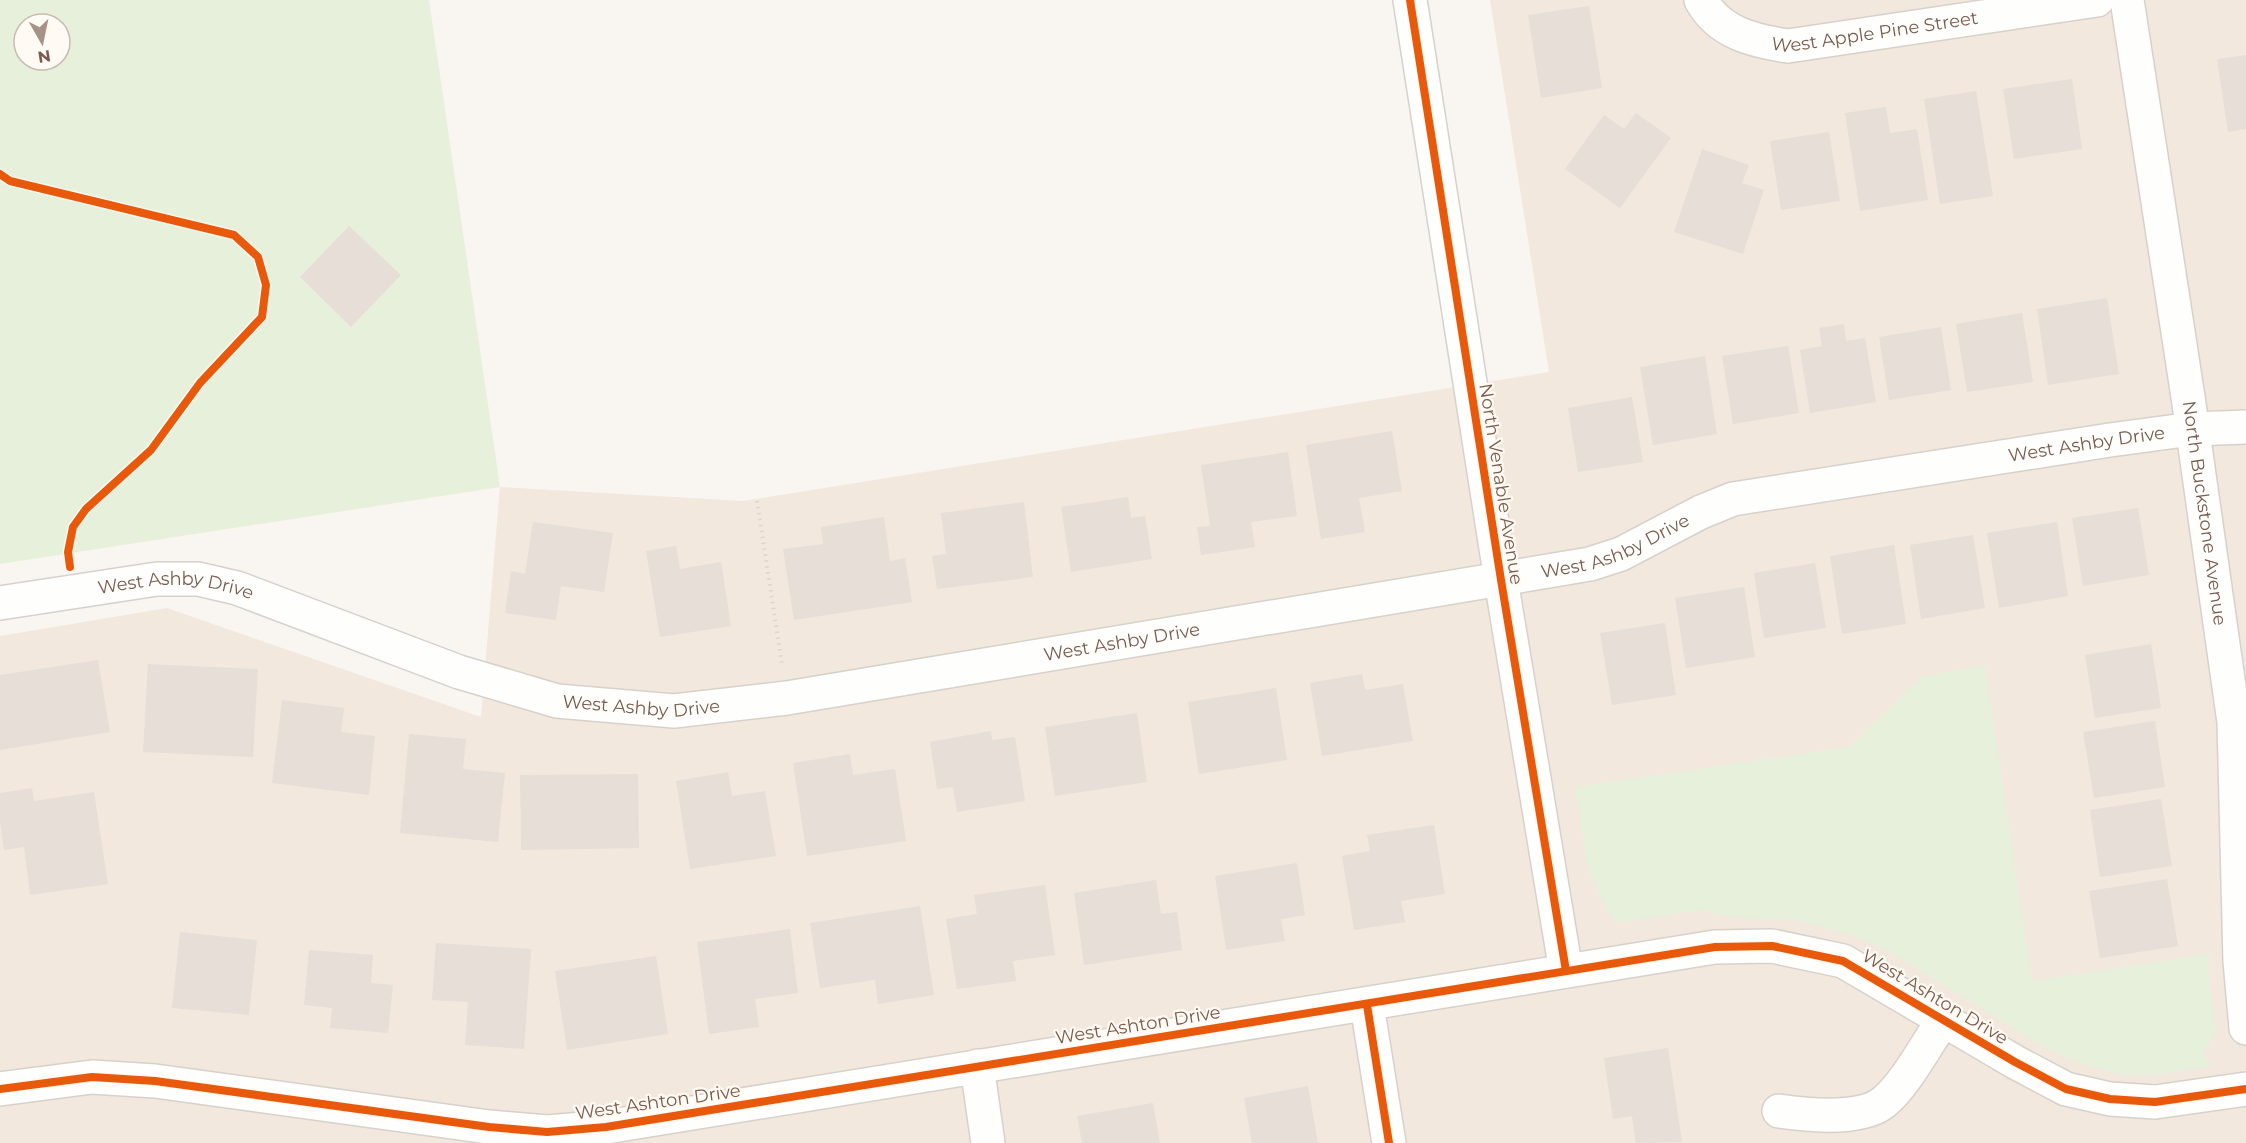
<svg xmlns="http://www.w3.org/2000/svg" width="2246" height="1143" font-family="Montserrat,sans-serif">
<rect width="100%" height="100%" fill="#f9f5f0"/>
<path fill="#f2e8de" d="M1490,0H2246V1143H0V636L167,608L481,717L500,487L743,501L1549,372Z"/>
<path fill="#e7f0db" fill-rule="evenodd" d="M0,0H429L500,487L0,564ZM24,24H60V60H24Z
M1985,666L2032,981L2209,954L2210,990L2216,1033L2202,1053L2211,1066L2162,1074L2134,1076L2102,1070L2066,1058L2035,1042L1890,952L1856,937L1797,920L1736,918L1699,910L1623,922L1612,920L1588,870L1575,787L1849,747L1922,676Z"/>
<path fill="#e6ded7" d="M1589,6L1602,88L1541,98L1528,15Z
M2246,55V129L2228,132L2217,59Z
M2072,79L2082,149L2014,159L2003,89Z
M1976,91L1993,196L1940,204L1924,99Z
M1886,107L1890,133L1917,129L1928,200L1860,211L1845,113Z
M1636,113L1671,138L1620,208L1565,169L1604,115L1624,129Z
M1829,132L1840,201L1781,210L1770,141Z
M1702,149L1749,165L1742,183L1764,190L1743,254L1674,232Z
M349,226L401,275L351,327L300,277Z
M2107,298L2119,374L2048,385L2037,309Z
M2022,313L2033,382L1967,392L1956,324Z
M1844,324L1846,341L1865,338L1876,402L1810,413L1800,350L1822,346L1819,328Z
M1941,327L1951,390L1889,400L1879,337Z
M1788,346L1799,413L1733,424L1722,356Z
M1705,356L1717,434L1653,445L1640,367Z
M1632,397L1643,462L1578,472L1568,408Z
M1392,431L1402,491L1359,498L1365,532L1321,539L1306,445Z
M1288,452L1297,516L1251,522L1255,547L1201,555L1197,527L1210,526L1201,465Z
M1128,497L1131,518L1145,516L1152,559L1071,572L1061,507Z
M1024,502L1033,577L937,589L932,556L946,554L941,513Z
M2138,508L2149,575L2083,586L2072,518Z
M884,517L890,561L905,558L912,602L794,620L783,549L823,544L821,527Z
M533,522L613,533L604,592L561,586L556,620L505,613L511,571L525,574Z
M2057,522L2068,596L1999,608L1987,533Z
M1973,535L1985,608L1921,619L1910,545Z
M1894,545L1906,624L1842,634L1830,556Z
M676,546L680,569L721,562L731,626L660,637L646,551Z
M1815,563L1826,628L1764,638L1754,573Z
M1744,587L1755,657L1686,668L1675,598Z
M1665,623L1676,695L1612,705L1600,633Z
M2151,644L2161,708L2095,718L2085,655Z
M98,660L110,732L0,750V675Z
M148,664L258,669L253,757L143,752Z
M1362,674L1365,690L1403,684L1413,741L1322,756L1310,683Z
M1276,688L1287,760L1199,774L1188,702Z
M282,700L344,708L341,732L375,736L369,795L272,783Z
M1137,713L1147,782L1055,796L1045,727Z
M2155,721L2165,787L2094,798L2083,732Z
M991,731L992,740L1015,737L1025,801L957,812L953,787L937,789L930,742Z
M409,734L466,739L463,769L505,773L498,842L400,833Z
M850,754L853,775L895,769L906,841L807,856L793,763Z
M728,772L732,796L765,791L776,856L690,869L676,781Z
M638,774L639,848L521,850L520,775Z
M32,788L34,801L94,792L108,884L30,895L24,847L4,850L0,821V793Z
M2161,799L2172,866L2100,877L2090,810Z
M1434,825L1445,894L1401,901L1405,922L1354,930L1342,856L1370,851L1367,835Z
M1297,863L1305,915L1281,919L1285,941L1226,950L1215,876Z
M2167,879L2178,946L2100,958L2089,891Z
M1156,880L1161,914L1177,912L1182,950L1084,965L1074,893Z
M1045,885L1055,955L1013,961L1016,981L957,989L946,919L977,914L974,895Z
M920,906L934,995L878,1004L875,980L820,988L810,923Z
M790,929L798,993L755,999L759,1027L709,1034L697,942Z
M180,932L257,940L249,1015L172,1008Z
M436,943L531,949L524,1049L465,1045L468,1002L432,1000Z
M309,950L373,955L371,983L393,985L388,1033L330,1028L332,1008L304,1005Z
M656,956L668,1034L567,1050L555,971Z
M1668,1048L1682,1142L1636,1143L1632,1116L1613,1119L1604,1058Z
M1308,1086L1318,1143H1252L1244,1098Z
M1153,1103L1160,1143H1082L1077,1116Z"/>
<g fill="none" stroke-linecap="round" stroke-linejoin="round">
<g stroke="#d7d1cb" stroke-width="36">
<g id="minor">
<path d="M1410,0L1501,580L1566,971"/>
<path id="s1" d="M1701,0C1719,33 1754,41 1788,46L2097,0"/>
<path id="s2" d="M2127,0L2188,397L2234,722L2240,961L2246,1028"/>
<path id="s3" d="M0,603L157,579H198L237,588L459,672L557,701L674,711L787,698L1590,564L1621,554L1701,512L1733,499L2110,440L2192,429L2246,427"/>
<path d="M1367,1005L1389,1143"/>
<path d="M977,1066L988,1143"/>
<path d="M0,1089L92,1077L155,1081L489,1127L547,1132L606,1127L1715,947L1772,946L1843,961L2015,1062L2066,1089L2110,1099L2155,1102L2246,1089"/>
<path d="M1779,1111C1806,1115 1861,1121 1884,1102C1906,1084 1927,1043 1944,1019"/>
</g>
</g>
<path stroke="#dcd5d0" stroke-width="4" stroke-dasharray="1.5 4.5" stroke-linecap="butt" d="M0,174L10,181L234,235L258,257L266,285L262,317L200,383L151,450L86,509L73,527L68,552L69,559
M757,501L782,664"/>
<use href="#minor" stroke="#fefefd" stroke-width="33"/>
<g stroke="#fffaf3" stroke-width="11">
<path id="cycleway" d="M1410,0L1501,580L1566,971
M0,174L10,181L234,235L258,257L266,285L262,317L200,383L151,450L86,509L73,527L68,552L70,567
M1367,1005L1389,1143
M0,1089L92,1077L155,1081L489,1127L547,1132L606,1127L1715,947L1772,946L1843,961L2015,1062L2066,1089L2110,1099L2155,1102L2246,1089"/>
</g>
<use href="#cycleway" stroke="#e8590c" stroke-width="8"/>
</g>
<g text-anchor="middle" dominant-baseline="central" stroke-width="4.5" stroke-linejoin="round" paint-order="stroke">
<g font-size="18" fill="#7a5c4d" stroke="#fffaf3">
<text stroke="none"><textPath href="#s1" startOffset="190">West Apple Pine Street</textPath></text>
<text stroke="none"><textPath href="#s3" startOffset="2140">West Ashby Drive</textPath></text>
<text transform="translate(1501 484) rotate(81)">North Venable Avenue</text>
<text stroke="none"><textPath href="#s2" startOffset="519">North Buckstone Avenue</textPath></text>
<text stroke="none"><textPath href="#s3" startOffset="1654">West Ashby Drive</textPath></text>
<text stroke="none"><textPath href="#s3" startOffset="178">West Ashby Drive</textPath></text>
<text stroke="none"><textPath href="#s3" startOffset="1150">West Ashby Drive</textPath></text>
<text stroke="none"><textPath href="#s3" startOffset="664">West Ashby Drive</textPath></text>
<text transform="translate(1935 997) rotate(31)">West Ashton Drive</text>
<text transform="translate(1138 1025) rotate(-9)">West Ashton Drive</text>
<text transform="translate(658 1102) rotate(-8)">West Ashton Drive</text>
</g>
</g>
<g transform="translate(42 42) rotate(171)"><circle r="28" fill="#fffaf3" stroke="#cabbb1" stroke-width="1.5"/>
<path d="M0-4.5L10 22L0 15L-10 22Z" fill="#a69286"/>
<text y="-9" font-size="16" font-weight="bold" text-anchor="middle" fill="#7a5c4d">N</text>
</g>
</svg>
